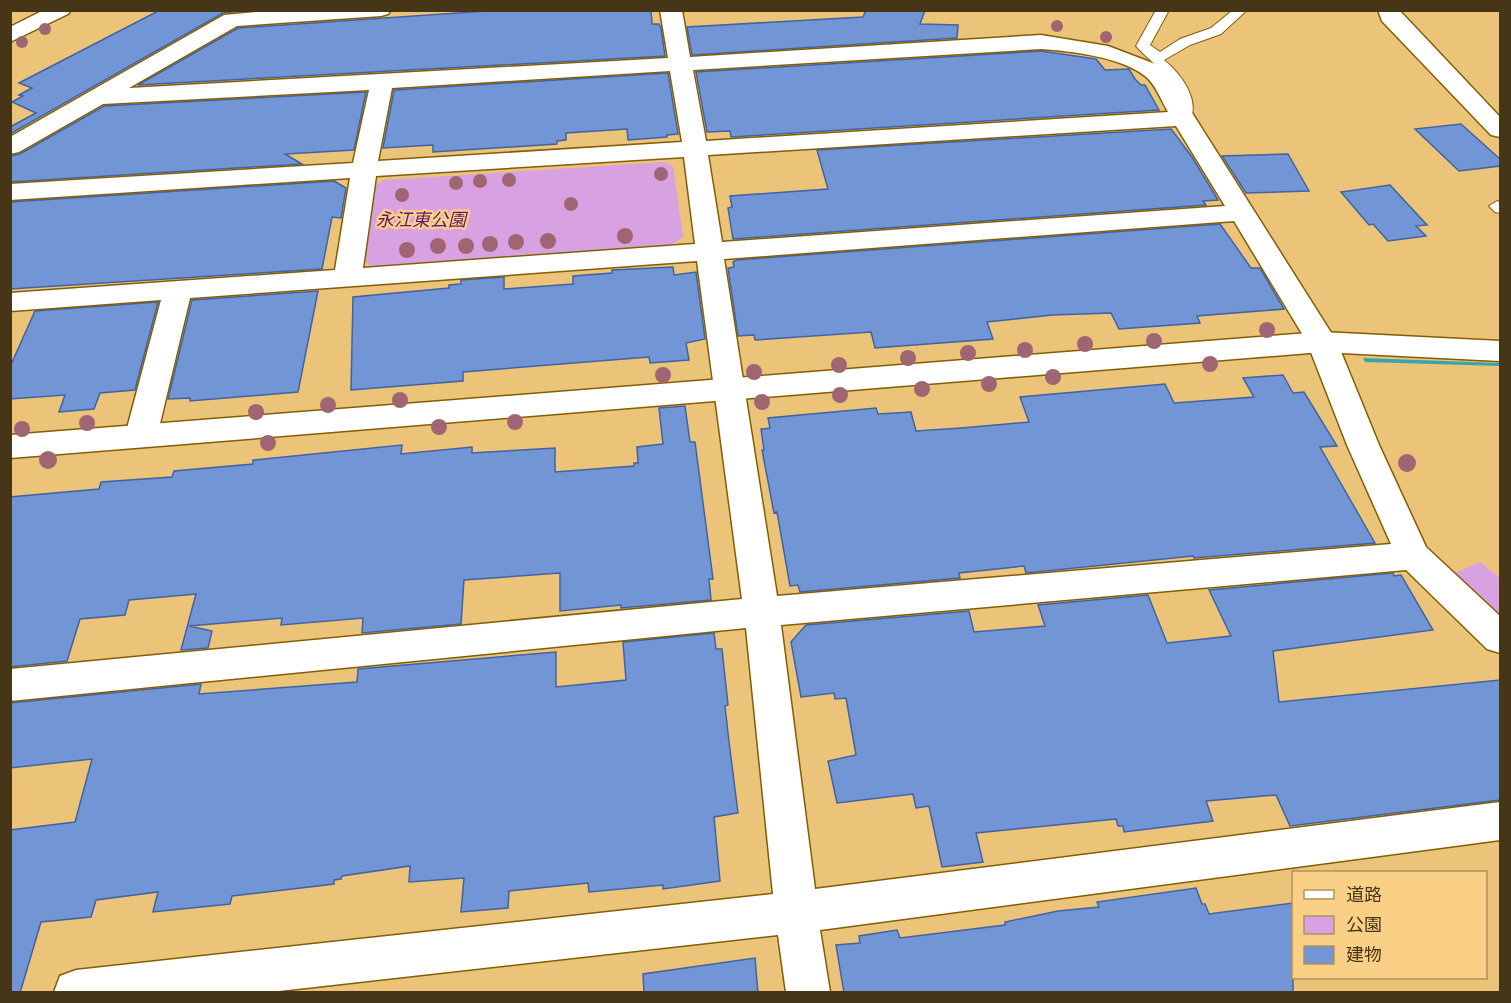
<svg xmlns="http://www.w3.org/2000/svg" width="1511" height="1003" font-family="Spectral,'Noto Sans JP',serif">
<rect width="100%" height="100%" fill="#ebc379"/>
<path fill="#d8a2e2" d="M665,162L673,166L683,237L673,244L372,266L363,261L376,185L384,180Z
M1480,562L1500,578V621L1450,575Z"/>
<path fill="#38a5ac" d="M1363,358L1500,363V366L1365,362Z"/>
<path fill="#7295d5" stroke="#42639f" stroke-width="1.5" d="M160,10H248L223,13L10,134V127L36,113L12,102L23,96L19,95L32,88L19,83Z
M501,10H651L652,24H659L661,28L665,56L138,85L238,28Z
M866,10H925L920,24L958,25L957,38L692,55L687,27L863,17Z
M1041,51L1096,59L1105,70L1129,69L1135,79L1141,85H1145L1159,110L731,137L730,131L707,132L696,72Z
M668,73L678,134L667,135V137L628,140L627,129L566,133V140L557,141V144L433,152V145L383,148L394,90Z
M366,92L354,150L285,154L302,164L10,182V156L20,154L104,106Z
M1461,124L1500,159V166L1459,171L1415,129Z
M1171,129L1192,157L1218,200L1203,201L1206,205L733,239L728,208L732,207L730,196L828,189L817,150Z
M1288,154L1309,191L1246,193L1222,156Z
M334,181L346,188L341,218L332,217L322,269L10,289V202Z
M1390,185L1427,225L1416,226L1426,236L1388,241L1373,224L1369,225L1341,192Z
M1220,224L1251,268H1260L1284,309L1197,316L1200,323L1119,329L1111,313L1052,315L987,322L993,339L875,348L871,332L755,340L754,335L738,336L728,268L734,267L733,262L736,260Z
M673,267L674,275L696,272L705,339L686,343L689,360L650,363L649,357L463,372V381L351,390L353,297L449,288V285L461,284V280L504,277V289L573,284V276L612,273V270Z
M318,291L298,392L190,401V398L168,399L192,300Z
M158,302L135,390L100,393L94,409L59,412L65,395L10,399V367L35,311Z
M1283,375L1293,393L1304,392L1337,446L1320,447L1375,543L1194,558L1193,556L1026,573L1024,566L959,573L960,578L800,592L798,585L790,586L777,512L774,513L762,450H764L761,429L770,428L768,418L876,408L878,414L911,412L916,431L961,428L1029,422L1020,397L1165,384L1174,403L1254,397L1243,378Z
M685,406L690,442H695L713,579H709L711,600L621,608V605L560,611V573L464,580L461,624L362,633L363,618L281,625L282,618L189,626L212,631L208,648L181,650L196,594L129,600L125,615L80,619L67,661L10,667V497L99,489L101,482L172,477L174,471L253,464V460L402,445L401,454L472,447V453L555,448V472L634,466V463H638L637,447L663,444L659,408Z
M1393,573L1394,576L1401,575L1433,630L1273,651L1279,702L1500,680V800L1290,826L1276,795L1206,801L1213,821L1124,832L1123,826H1118L1116,819L976,833L983,862L942,867L929,806L916,808L913,794L837,803L828,761L856,755L846,698L835,699L834,693L801,697L791,642L806,625L969,611L974,632L1045,626L1038,605L1148,595L1167,643L1231,636L1209,590Z
M714,633L716,649H722L728,705L725,706L729,742L738,813L714,817L720,881L663,889V885L589,892L588,883L509,891L508,908L461,912L464,878L409,882L410,866L342,876L341,879L334,880V884L232,896L230,904L153,912L158,892L96,900L91,917L41,922L20,993H10V830L75,822L92,759L10,768V703L201,684L199,694L357,682L358,669L556,652V687L626,680L623,642Z
M1196,888L1202,904H1205L1209,914L1293,903V993H844L836,945L860,943L859,936L897,930L900,938L1005,925V922L1058,911L1099,907L1097,902Z
M755,958L758,993H644L643,974Z"/>
<g fill="none" stroke-linecap="round" stroke-linejoin="round">
<g stroke="#835e04" stroke-width="2">
<path id="lane" d="M1156,10H1169L1150,45L1160,52L1180,39L1211,28L1233,10H1247L1221,34L1190,45L1164,60C1181,74 1200,99 1190,121H1180C1176,113 1181,105 1179,97C1172,75 1149,61 1136,46Z
M1497,201L1500,202V213L1495,212L1489,206Z"/>
</g>
<g stroke="#835e04" stroke-width="3">
<path id="street" d="M278,10H391L388,14L381,16L237,26L129,88L668,58L660,10H682L690,57L1041,35L1108,46L1163,67L1337,342L1379,445L1426,547L1500,616V653L1487,649L1406,570L781,625L815,889L1500,802V840L820,930L830,992H786L778,935L270,992H54L60,976L76,970L773,894L746,628L10,701V669L742,599L697,261L190,298L157,436L152,444L141,447L130,444L125,436L161,300L10,311V293L335,270L350,178L10,200V184L353,163L369,90L103,104L19,152L10,154V137L224,15ZM1041,49C1071,51 1121,57 1145,76C1155,83 1162,102 1168,112L706,141L693,70ZM670,71L682,142L378,161L392,88ZM1176,126L1225,206L722,242L708,155ZM684,157L695,244L363,268L376,176ZM1234,221L1307,342L1347,445L1391,544L777,596L724,259Z
M1378,10H1399L1500,117V137L1491,135L1382,21Z"/>
</g>
<g stroke="#835e04" stroke-width="3">
<path id="secondary" d="M44,10H71L68,14L10,42V27Z
M1322,332L1500,341V361L1322,352L10,458V435Z"/>
</g>
<use href="#lane" fill="#fff" fill-rule="evenodd"/>
<use href="#street" fill="#fff" fill-rule="evenodd"/>
<use href="#secondary" fill="#fff" fill-rule="evenodd"/>
</g>
<g fill="#a06573">
<circle cx="1057" cy="26" r="6"/>
<circle cx="45" cy="29" r="6"/>
<circle cx="1106" cy="37" r="6"/>
<circle cx="22" cy="42" r="6"/>
<circle cx="661" cy="174" r="7"/>
<circle cx="509" cy="180" r="7"/>
<circle cx="480" cy="181" r="7"/>
<circle cx="456" cy="183" r="7"/>
<circle cx="402" cy="195" r="7"/>
<circle cx="571" cy="204" r="7"/>
<circle cx="625" cy="236" r="8"/>
<circle cx="548" cy="241" r="8"/>
<circle cx="516" cy="242" r="8"/>
<circle cx="490" cy="244" r="8"/>
<circle cx="438" cy="246" r="8"/>
<circle cx="466" cy="246" r="8"/>
<circle cx="407" cy="250" r="8"/>
<circle cx="1267" cy="330" r="8"/>
<circle cx="1154" cy="341" r="8"/>
<circle cx="1085" cy="344" r="8"/>
<circle cx="1025" cy="350" r="8"/>
<circle cx="968" cy="353" r="8"/>
<circle cx="908" cy="358" r="8"/>
<circle cx="1210" cy="364" r="8"/>
<circle cx="839" cy="365" r="8"/>
<circle cx="754" cy="372" r="8"/>
<circle cx="663" cy="375" r="8"/>
<circle cx="1053" cy="377" r="8"/>
<circle cx="989" cy="384" r="8"/>
<circle cx="922" cy="389" r="8"/>
<circle cx="840" cy="395" r="8"/>
<circle cx="400" cy="400" r="8"/>
<circle cx="762" cy="402" r="8"/>
<circle cx="328" cy="405" r="8"/>
<circle cx="256" cy="412" r="8"/>
<circle cx="515" cy="422" r="8"/>
<circle cx="87" cy="423" r="8"/>
<circle cx="439" cy="427" r="8"/>
<circle cx="22" cy="429" r="8"/>
<circle cx="268" cy="443" r="8"/>
<circle cx="48" cy="460" r="9"/>
<circle cx="1407" cy="463" r="9"/>
</g>
<g text-anchor="middle" dominant-baseline="central" stroke-width="4.5" stroke-linejoin="round" paint-order="stroke">
<g font-size="18" font-style="italic" fill="#62186e" stroke="#f9d086">
<text x="421" y="220">永江東公園</text>
</g>
</g>
<rect width="1511" height="1003" fill="none" stroke="#463617" stroke-width="24"/>
<rect x="1292" y="871" width="195" height="108" fill="#f9d086" stroke="#b1925a" stroke-width="1.5"/>
<rect x="1304" y="890" width="30" height="9" fill="#ffffff" stroke="#b1925a" stroke-width="1.5"/>
<text x="1346" y="901" font-size="18" fill="#463617">道路</text>
<rect x="1304" y="916" width="30" height="18" fill="#d8a2e2" stroke="#b1925a" stroke-width="1.5"/>
<text x="1346" y="931" font-size="18" fill="#463617">公園</text>
<rect x="1304" y="946" width="30" height="18" fill="#7295d5" stroke="#b1925a" stroke-width="1.5"/>
<text x="1346" y="961" font-size="18" fill="#463617">建物</text>
</svg>
